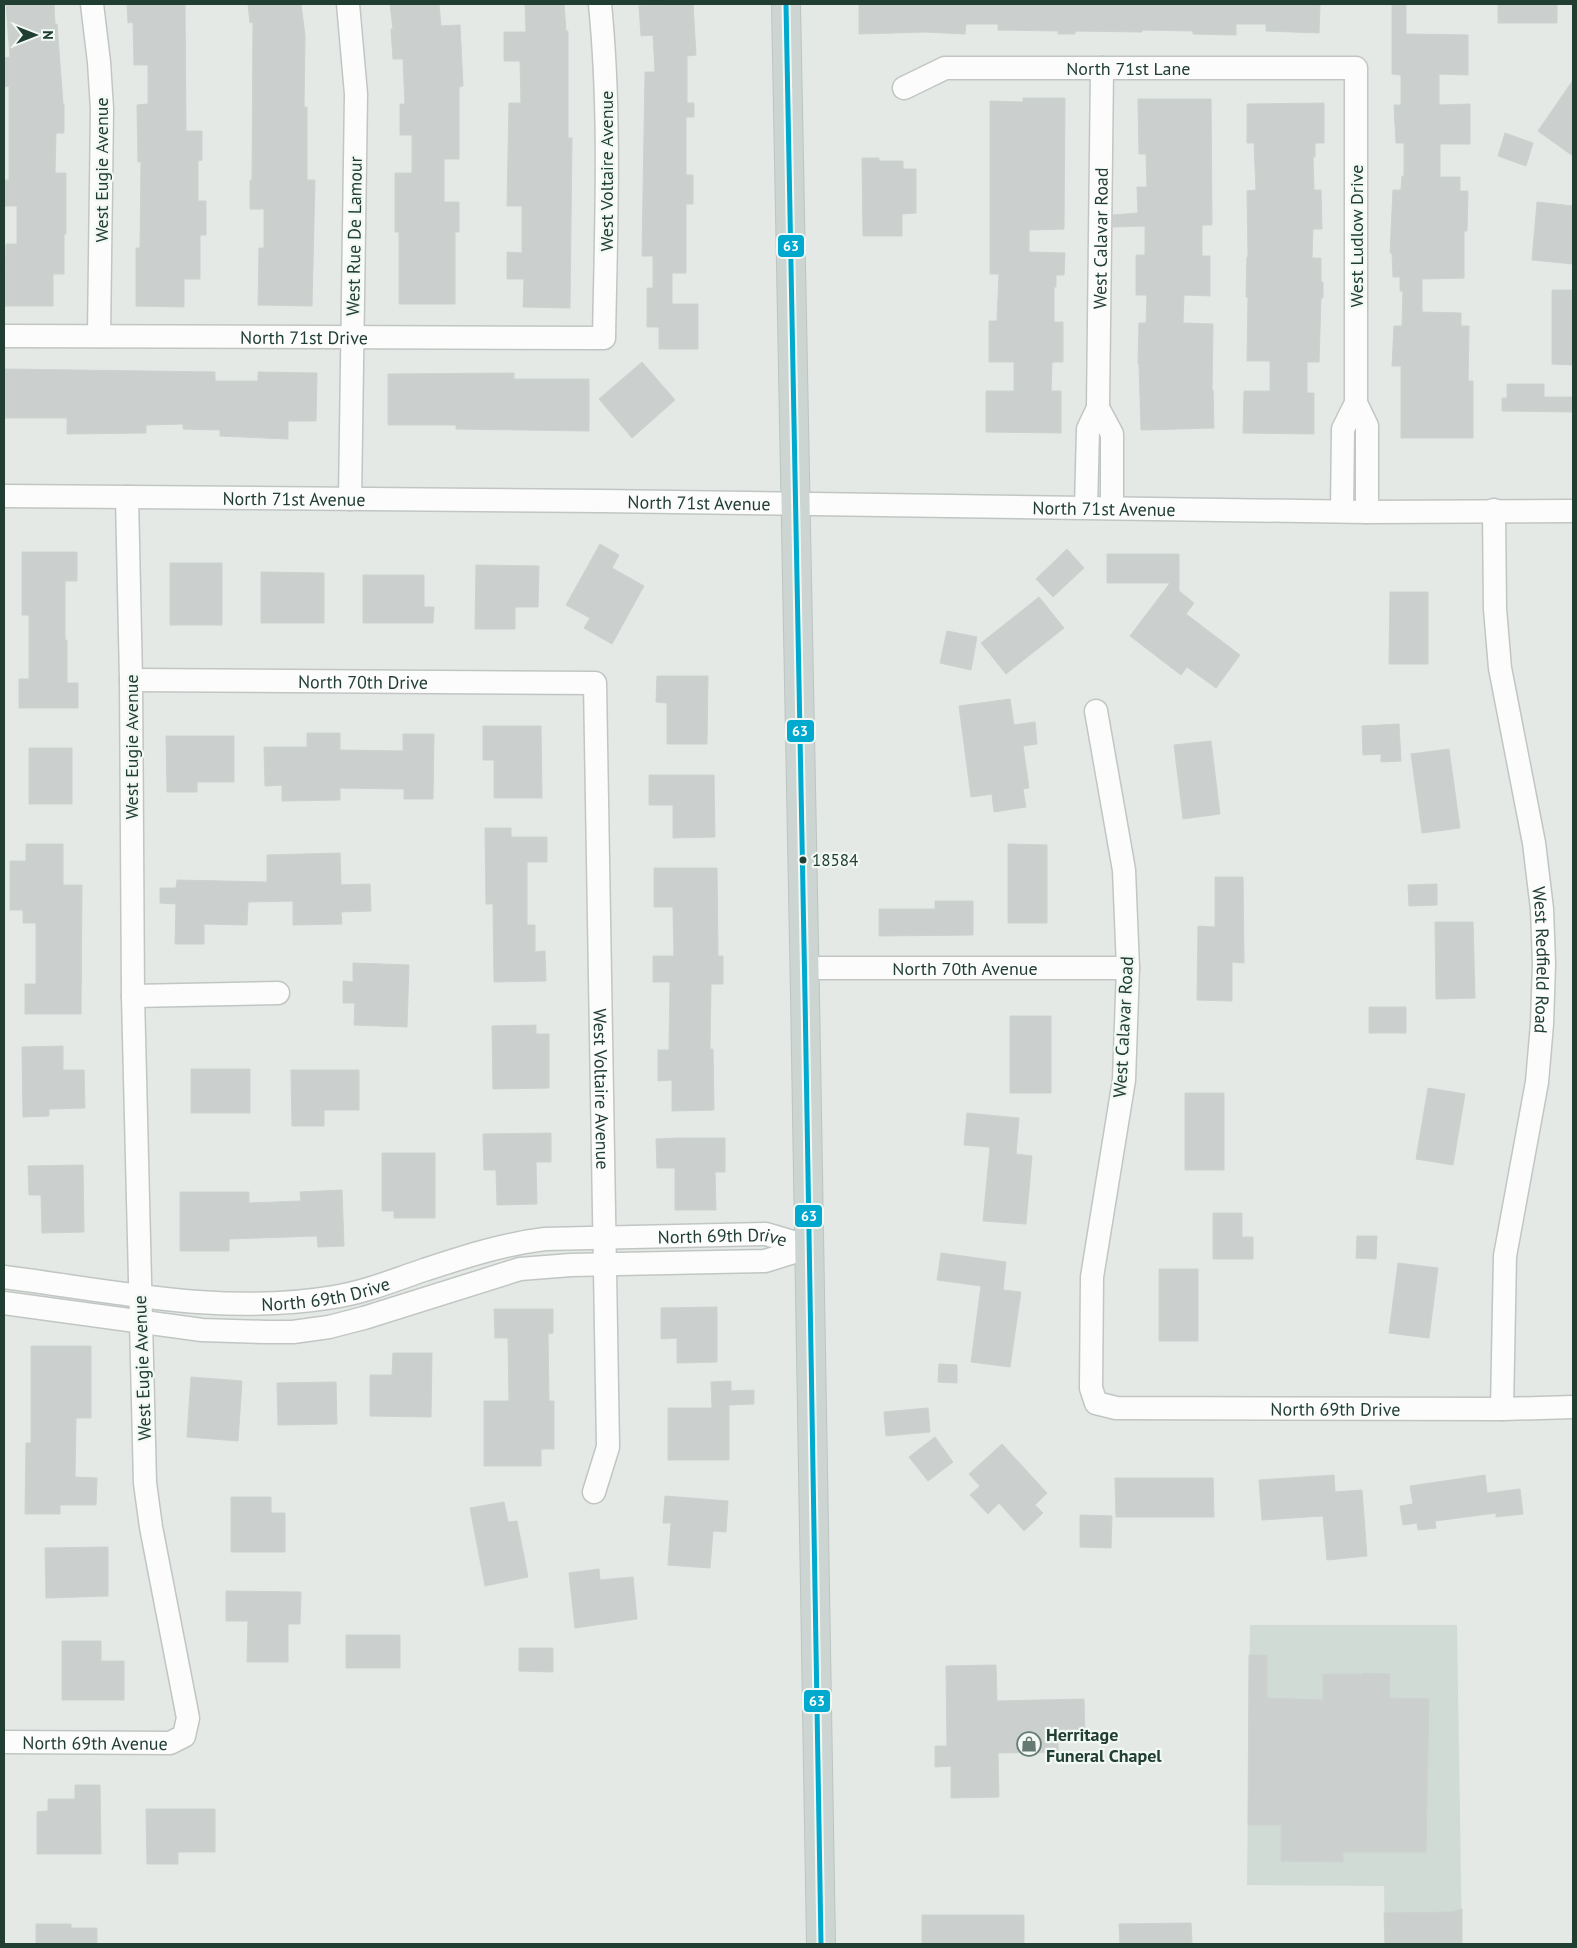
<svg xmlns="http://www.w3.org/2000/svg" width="1577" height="1948" font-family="'PT Sans',sans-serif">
<rect width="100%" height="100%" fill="#e4e9e6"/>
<path fill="#d1dbd6" d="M1250,1625H1457L1462,1944H1385L1384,1886L1247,1885Z"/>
<path fill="#cbd0ce" stroke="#ccd2cf" d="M6,4H54L55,24H57L63,104H64V133H56L55,173H66V234H64V274H53V306H4L6,244H17V206H4V180H9V86L4,87V58L10,57Z
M127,4H185L186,131H202V160L198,161V201H206V235H200V279H184V307L136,306V248H140L141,162H138L137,105L148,104V65H134L133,22L128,23Z
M248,4H301L305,36L304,107H307V180H315L312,306L258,305L259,248H264V209H250V180H252L253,22L250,23Z
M390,4H439L441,26L460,25L463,86L459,87V159H444V202H459V232H455V304H399V232H395V173H412V135H400V104H405L403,59H393L391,29H393Z
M525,4H564L566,31H568V138H572L570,308L523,307L524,279H507V252L522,253V206H507L509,103H521L520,61H504V32H526Z
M693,4L696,55L687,56V103H694V117H686V175H693V204H686V273H672V304H698V349H659V327H647V288H653V256H642L645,72H655L653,35L641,36L639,6Z
M859,4H1320L1319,33L1266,31V24H1236V35L1193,34V31L1142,30V32L1075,31V34H1058V31L998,30V24H966L965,34L925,32L859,34Z
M1392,4H1406V34L1468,35V75L1439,74V105L1470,104V144H1440V177H1460V191H1468L1467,231H1464V278L1422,279V312L1461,313V326H1469L1468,381H1473V438H1401V366H1392L1394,326H1402L1403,291H1400V277H1393L1392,253H1390L1393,190H1401L1402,176H1404V143H1396L1394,105H1401V75L1392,74Z
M1498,4H1557V23H1498Z
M1573,80V156L1538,131Z
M1023,98H1065L1064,229L1029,230V252L1065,253L1064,275H1056V287H1054V322H1063V362H1052L1051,391H1061V433L986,432V391H1014V362H989V321H997L999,274H990V101L1023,102Z
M1138,99H1211L1212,225H1202V256H1210V296L1184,295L1183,323L1213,324L1212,390H1213L1214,428L1141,430L1139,364H1138L1139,323H1146L1147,295H1136V255H1145V226L1113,227V215L1138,213L1137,187H1147L1146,154H1139Z
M1324,103V143H1315V157H1313L1314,190H1321L1322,229H1313L1312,258H1321V282H1323V298H1321L1319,362H1307V393H1314V434L1243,433L1244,391H1270V361H1247L1248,297H1246L1247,257H1248L1247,191L1256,190L1254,143H1247V104Z
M1505,133L1533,143L1526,166L1498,156Z
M862,158H879V161H903V169H916V213L902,214V236H863Z
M1537,202L1573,206V264L1532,260Z
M1552,290H1573V365L1552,364Z
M642,362L675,400L632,438L599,399Z
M4,369L215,372V381H258V372L317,373L316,421H288V439L220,436V430L183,429V424L146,425V433L67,434V418H4Z
M514,373V379H589V431L456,429V425H388V374Z
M1507,384H1544V397H1573V412L1502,411V398H1507Z
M600,544L619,555L612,568L644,586L612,644L584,628L590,618L566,605Z
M1067,549L1084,568L1053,597L1036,579Z
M22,552H77V581H65V640H67V683H78V708H19V679H29V615H22Z
M1107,554H1179V591L1194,603L1186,614L1240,655L1216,688L1187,667L1181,675L1130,636L1170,583H1107Z
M170,563H222V625H170Z
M476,565L539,566L538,607H515V629H475Z
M261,572L324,573V623H261Z
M363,575H424V607H434L433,623H363Z
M1390,592H1428V664H1389Z
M1039,597L1064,628L1006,674L981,643Z
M947,631L977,637L971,670L940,663Z
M657,676H708L707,744H667V703L656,702Z
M1010,699L1014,725L1035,722L1037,744L1023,746L1029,788L1023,789L1026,807L994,812L992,794L971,797L959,706Z
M1399,724L1401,761L1381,762V754L1363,755L1362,726Z
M483,726H541L542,798H494V760H483Z
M307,733H340V750L403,751V734H434L433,799H404V789L340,788V800L282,801V785L265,786L264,747H307Z
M166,736H234V782H197V792H167Z
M1211,741L1220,814L1183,819L1174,745Z
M29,748H72V804H29Z
M1449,749L1460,828L1422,833L1411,754Z
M649,775H714L715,837L673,838V805H649Z
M485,828H511V837H547V862H527V925H535V952L545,951L546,981L494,982L493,904H486Z
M26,844H63V885H82L81,1014H25V984H36V923H23V910H10V861H26Z
M1008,844L1047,845V923H1008Z
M340,853L341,885L370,884L371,911L341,912L342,924L293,925V901L248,902L247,925L204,924V944H175L176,904L160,903V888H176L177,880L267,882V855Z
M654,868H717L718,956H723V984H711L710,1049H713L714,1110L672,1111V1080L658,1081V1050H669L670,982H653V956H674L673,907H654Z
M1215,877H1243L1244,963L1232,962V1001L1197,1000L1198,926L1215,927Z
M1437,884V905L1409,906L1408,885Z
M935,901H973V935L879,936V909H935Z
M1435,922H1473L1475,998L1436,999Z
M353,963L409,965L407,1027L354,1025L355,1003H343V981L353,982Z
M1369,1007H1406V1033H1369Z
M1010,1016H1051V1093H1010Z
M536,1025V1034H549V1088L493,1089L492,1026Z
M63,1046V1070H84L85,1108L49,1109V1116L23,1117L22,1047Z
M191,1069H250V1113H191Z
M291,1070H359V1110H324V1126H292Z
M1428,1088L1465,1094L1453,1165L1416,1159Z
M1185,1093H1224V1170H1185Z
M967,1113L1019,1118L1016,1154L1032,1156L1026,1224L983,1221L990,1147L964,1145Z
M551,1133V1162H536L537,1204L497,1205L496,1170H484L483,1134Z
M680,1138H725V1172H715L716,1210H675V1168H657L656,1139Z
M382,1153H435V1218H394V1211H382Z
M83,1165L84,1232L42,1233L41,1195H29L28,1166Z
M342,1190L344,1246L318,1247L317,1236L229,1239V1251H180V1192H249V1203L301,1201L300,1192Z
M1213,1213H1242V1237H1253V1259H1213Z
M1357,1236H1377L1376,1259L1356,1258Z
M941,1253L1006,1262L1003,1290L1021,1292L1010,1367L971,1362L981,1286L937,1280Z
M1398,1263L1438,1268L1429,1338L1389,1333Z
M1159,1269H1198V1341H1159Z
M717,1307V1362L677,1363V1338L661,1339V1308Z
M494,1309H553V1333L548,1334L549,1401H554V1449H541V1466H484V1401H509L508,1338H495Z
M31,1346H91V1418H76L75,1477L97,1478L96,1505H60V1514H25L26,1443H31Z
M393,1353H432L431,1417L370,1416V1375H392Z
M939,1364L957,1365V1383L938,1382Z
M191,1377L242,1381L238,1441L187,1437Z
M731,1381V1391L754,1390V1404L729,1405V1460H668V1408H712L711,1382Z
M336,1382L337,1424L278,1425L277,1383Z
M928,1408L930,1432L886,1436L884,1412Z
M935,1437L953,1462L928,1481L909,1457Z
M1002,1444L1047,1493L1035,1505L1043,1513L1024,1531L999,1503L988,1514L970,1495L980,1486L969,1474Z
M1334,1475L1335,1492L1362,1490L1367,1556L1327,1560L1323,1516L1262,1520L1259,1480Z
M1485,1475L1487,1493L1520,1489L1523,1514L1496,1517V1513L1435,1521L1436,1528L1418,1530L1417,1523L1403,1525L1400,1506L1413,1504L1410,1486Z
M1115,1478H1213L1214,1517H1116Z
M665,1496L728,1501L726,1532L713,1531L710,1568L668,1565L671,1523H663Z
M231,1497H271V1513H285V1552H231Z
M504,1502L508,1522L517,1521L528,1577L485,1586L470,1508Z
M1080,1515L1112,1516L1111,1548L1080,1547Z
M108,1547V1596L46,1598L45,1548Z
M599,1569L600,1580L633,1577L637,1619L575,1628L569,1573Z
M226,1591L301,1592L300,1624H288V1662H247L248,1621H226Z
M346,1635H400V1668H346Z
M62,1641H101V1661H124V1700H62Z
M519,1648H553V1672L519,1671Z
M1249,1655H1267V1698L1323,1700V1674H1363V1673L1390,1674L1389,1698L1429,1699L1426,1852H1343V1862L1281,1861V1825H1248Z
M996,1665L997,1701L1084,1699L1085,1741L1058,1742V1752L998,1753L999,1797L951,1798V1766L935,1767V1746H947L946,1666Z
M75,1785H100L101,1854H37V1812L48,1811V1799H75Z
M146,1809H215V1852H178V1864H147Z
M1462,1909V1944H1385L1384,1913L1452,1912Z
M922,1915H1024V1944H922Z
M1191,1923L1192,1944H1120L1119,1924Z
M36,1924H71V1928H97V1944H36Z"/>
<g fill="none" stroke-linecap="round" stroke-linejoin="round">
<g stroke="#c1c6c3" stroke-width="25">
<g id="minor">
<path d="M92,4L99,62L102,109L99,336"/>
<path d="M348,4L356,94L350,499"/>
<path id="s1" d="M904,88L945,68H1356V403L1367,426V512"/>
<path id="s2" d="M4,336L604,338C606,227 611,115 600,4"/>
<path d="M1098,408L1112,434V508"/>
<path id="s3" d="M4,496L601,501L1367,512L1573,511"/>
<path id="s4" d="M1086,507L1088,429L1098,408L1102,68"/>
<path id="s5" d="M1494,510L1495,609L1500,668L1534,843L1542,909L1544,964L1542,1024L1537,1082L1505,1256L1502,1409"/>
<path d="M1342,511L1343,429L1356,403"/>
<path id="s6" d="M131,680L595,683L608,1447L594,1492"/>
<path id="s7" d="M1096,711L1124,870L1128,968L1124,1080L1092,1277L1091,1388L1096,1403L1116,1408L1502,1409L1573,1407"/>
<path id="s8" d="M803,968H1128"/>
<path d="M133,996L278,993"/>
<path id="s9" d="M4,1277C115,1291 221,1316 334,1297C366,1292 394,1280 424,1270C464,1257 503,1244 545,1239L766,1234L810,1247"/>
<path d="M4,1303L202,1330L266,1332H293L329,1327L364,1318L520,1269L571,1265L765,1261L810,1247"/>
<path id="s10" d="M4,1742L170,1743L184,1736L188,1718L151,1527L145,1483L133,996L131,680L127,497"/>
</g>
</g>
<g stroke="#bcc5c2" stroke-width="30">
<path id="major" d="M786,4C800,651 810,1297 821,1944"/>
</g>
<use href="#minor" stroke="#fbfcfb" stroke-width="22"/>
<use href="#major" stroke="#cdd5d2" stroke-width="28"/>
<g stroke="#f2f9f4" stroke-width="9">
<path id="bus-1" d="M786,4C800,651 810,1297 821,1944"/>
</g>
<use href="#bus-1" stroke="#00a9ce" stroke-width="5"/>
</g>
<defs>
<g id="shop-ring" transform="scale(1.25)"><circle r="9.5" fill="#f2f9f4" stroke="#657a72" stroke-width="1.5"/><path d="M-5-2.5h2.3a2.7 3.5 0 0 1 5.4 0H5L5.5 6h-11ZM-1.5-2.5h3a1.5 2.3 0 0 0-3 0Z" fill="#657a72"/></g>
</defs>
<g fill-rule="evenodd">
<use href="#shop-ring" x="1029" y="1744"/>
</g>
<circle fill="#213e33" stroke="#f2f9f4" stroke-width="2" cx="803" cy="860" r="4.5"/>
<g text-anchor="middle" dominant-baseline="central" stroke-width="4.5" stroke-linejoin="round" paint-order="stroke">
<g font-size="17" fill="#213e33" stroke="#f2f9f4" text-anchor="start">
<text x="812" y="860">18584</text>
</g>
<g font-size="18" fill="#213e33" stroke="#f2f9f4">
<text stroke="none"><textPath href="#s1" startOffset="229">North 71st Lane</textPath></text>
<text transform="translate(101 170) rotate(-90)">West Eugie Avenue</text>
<text transform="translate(606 171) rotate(-90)">West Voltaire Avenue</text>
<text transform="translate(354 236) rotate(-89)">West Rue De Lamour</text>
<text transform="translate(1356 236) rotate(-90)">West Ludlow Drive</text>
<text stroke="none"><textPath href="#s4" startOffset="271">West Calavar Road</textPath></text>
<text stroke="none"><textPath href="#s2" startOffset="300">North 71st Drive</textPath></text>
<text stroke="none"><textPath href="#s3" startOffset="290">North 71st Avenue</textPath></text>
<text stroke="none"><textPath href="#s3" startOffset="695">North 71st Avenue</textPath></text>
<text stroke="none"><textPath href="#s3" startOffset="1100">North 71st Avenue</textPath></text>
<text stroke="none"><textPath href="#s6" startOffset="232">North 70th Drive</textPath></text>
<text transform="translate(131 747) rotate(-90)">West Eugie Avenue</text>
<text stroke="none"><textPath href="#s5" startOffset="454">West Redfield Road</textPath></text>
<text stroke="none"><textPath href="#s8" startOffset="162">North 70th Avenue</textPath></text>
<text transform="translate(1123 1027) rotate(-87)">West Calavar Road</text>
<text stroke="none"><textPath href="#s6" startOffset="870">West Voltaire Avenue</textPath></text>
<text stroke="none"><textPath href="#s9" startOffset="729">North 69th Drive</textPath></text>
<text stroke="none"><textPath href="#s9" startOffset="324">North 69th Drive</textPath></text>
<text transform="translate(142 1368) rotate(-92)">West Eugie Avenue</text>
<text stroke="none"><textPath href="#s7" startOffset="938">North 69th Drive</textPath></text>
<text stroke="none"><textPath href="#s10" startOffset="91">North 69th Avenue</textPath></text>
</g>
<g font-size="18" font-weight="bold" fill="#213e33" stroke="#f2f9f4" text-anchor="start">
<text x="1046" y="1734">Herritage<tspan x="1046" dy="21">Funeral Chapel</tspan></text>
</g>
</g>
<g stroke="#f2f9f4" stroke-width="2">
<rect x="777" y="234" width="28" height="24" rx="5" fill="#00a9ce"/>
<rect x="786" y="719" width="29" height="24" rx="5" fill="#00a9ce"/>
<rect x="794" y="1204" width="29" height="24" rx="5" fill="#00a9ce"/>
<rect x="803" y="1689" width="28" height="24" rx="5" fill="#00a9ce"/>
</g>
<g font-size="14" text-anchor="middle" font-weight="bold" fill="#fff">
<text x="791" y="251">63</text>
<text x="800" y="736">63</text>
<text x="809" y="1221">63</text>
<text x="817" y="1706">63</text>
</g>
<rect width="1577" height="1948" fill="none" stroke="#213e33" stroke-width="10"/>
<g transform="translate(35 35) rotate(90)" stroke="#f2f9f4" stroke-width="4" paint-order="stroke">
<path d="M0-4L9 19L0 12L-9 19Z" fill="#213e33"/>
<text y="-8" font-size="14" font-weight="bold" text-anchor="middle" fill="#213e33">N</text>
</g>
</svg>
